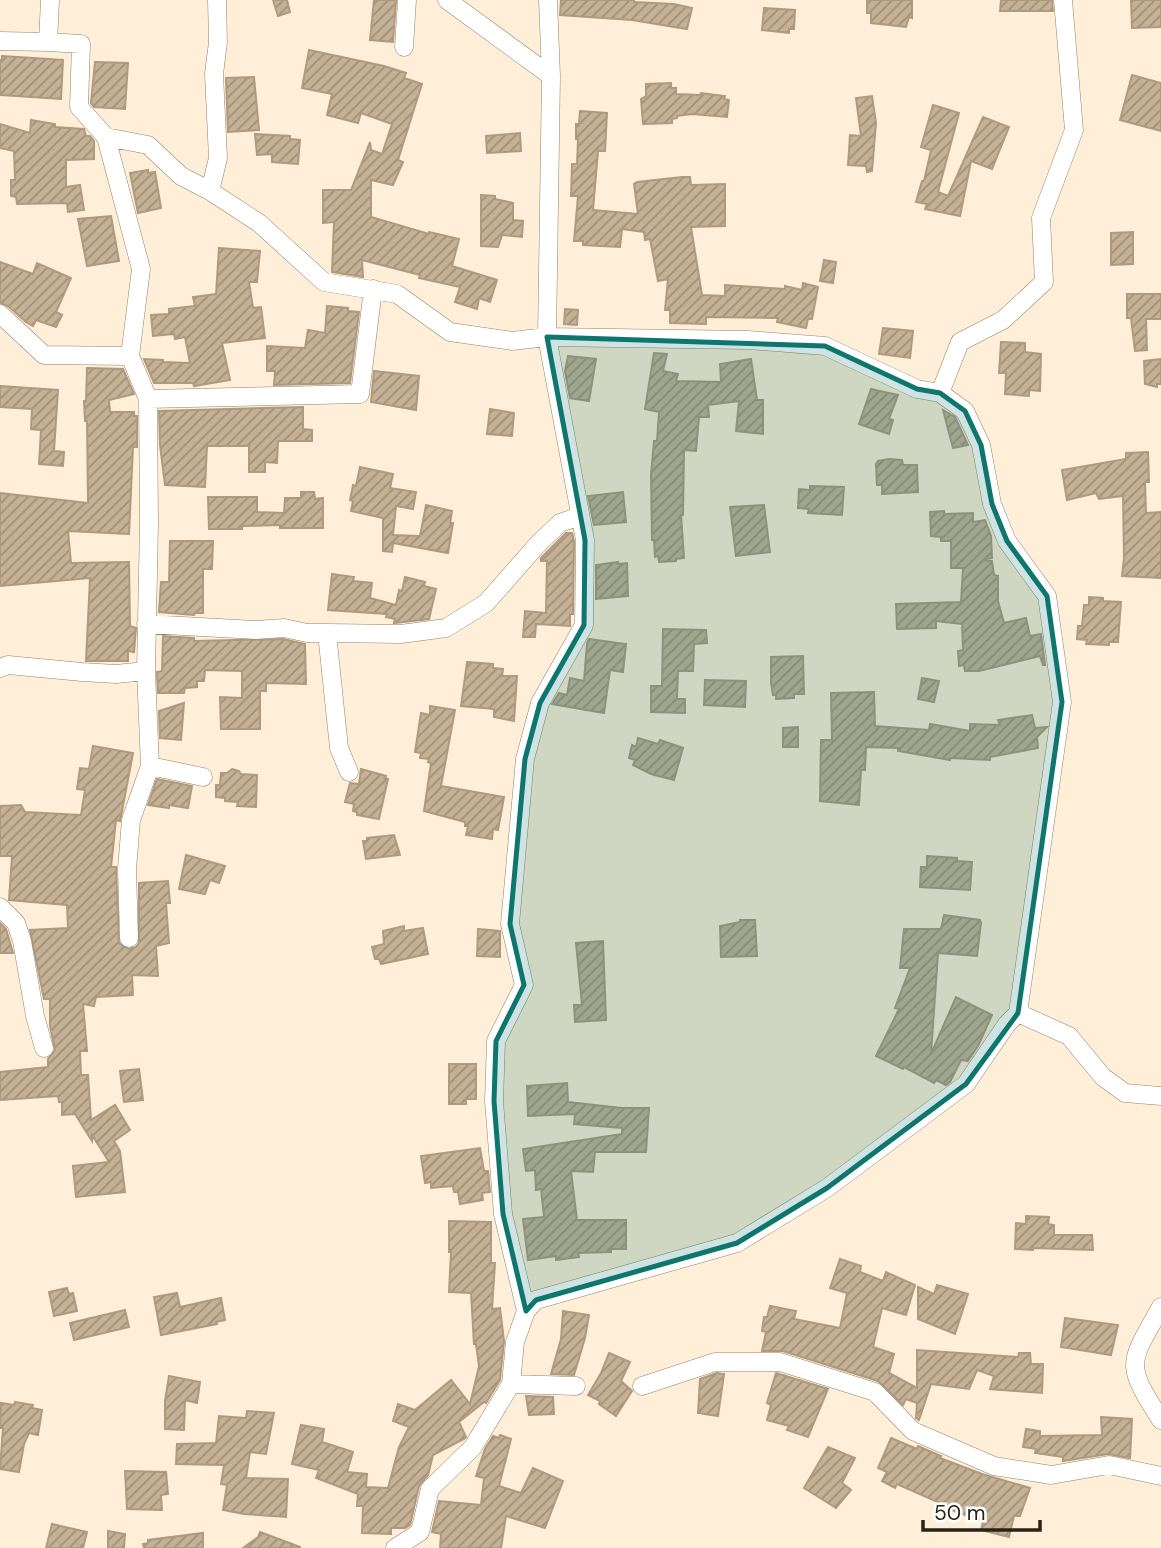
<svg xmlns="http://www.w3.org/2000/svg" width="1161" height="1548" font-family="'DM Sans',sans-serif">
<defs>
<pattern id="building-hatch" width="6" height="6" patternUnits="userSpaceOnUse" patternTransform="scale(1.75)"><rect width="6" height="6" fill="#c5b196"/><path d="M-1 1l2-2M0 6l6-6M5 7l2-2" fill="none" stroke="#a09079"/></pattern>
</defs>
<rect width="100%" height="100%" fill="#ffeed8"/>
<path fill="url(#building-hatch)" stroke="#ad9a7f" stroke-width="2" d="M273,0H287L290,12L278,16Z
M374,0H396L393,42L370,40Z
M561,0H634V2L674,4L692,8L687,29L632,20L560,15Z
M867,0H912V18L909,17L906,27L871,23V13H867Z
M1001,0H1052L1053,11H1000Z
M1131,0H1161V27L1132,28Z
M764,8L795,10L794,29H789V33L762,30Z
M309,50L384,66L406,73L404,78L422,84L398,160L403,162L393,185L371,180V217L429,234V232L459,239L452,266L497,280L490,302L479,298L477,309L455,302L460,287L419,278L420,275L362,260L363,277L332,272L334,222L323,223V190H351L370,142L371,150L382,154L392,124L361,113L358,123L327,115L332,94L302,88Z
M2,56L63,60L61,99L0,95V60H2Z
M95,62L128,63L125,109L94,107L91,103Z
M1132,75L1161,83V131L1120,120Z
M254,77L259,130L228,132L226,78Z
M671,83V88H676V94L700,95L701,93L725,96L724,99L729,100L727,117L692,114L677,116V118L672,119V123L643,124L641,99L646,96V84Z
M872,96L876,123L872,171L867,172L866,166L848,165L850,135L861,136L856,98Z
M933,105L959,113L938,192L948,196L983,117L1009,127L992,169L971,161L960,216L925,209L927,204L916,202L922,181H924L931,150L921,147Z
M580,111L607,113L605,151H598L593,210L638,214L634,184L637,182L682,177H690L691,185L725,184V226L691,227L702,295L725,296V285L785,289V286L802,290L803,283L818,287L812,319H808L806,328L777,322L778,318L706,317V324L670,323V310H665L668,279L658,281L650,239L645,240L644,232L622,229L620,247L583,245V241H574L578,196H571L572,164H577L578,139H576V124H579Z
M31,120L55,124V127L84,129L86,136H90L94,141V159L66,160V187L80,185L84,210L68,212L67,203L17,204L16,197L11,196V180H15L14,151L0,148V124L30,133Z
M520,133L521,151L487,153L486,136Z
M255,134L290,136V139L300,140L298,164L272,162V154L257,155Z
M148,170V173L155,172L161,208L138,213L130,173Z
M481,195L495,196V199L513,203V220L523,221L522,237L502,235L498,247L481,246Z
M111,216L119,261L87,266L78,219Z
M1133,232V264L1111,265V233Z
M219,248L260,251L257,282H249L253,308L261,307L265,338L222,343L230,380L194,386L193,383H154L144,359L163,360V362L190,363L185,337L175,339L174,334L153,336L151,315L169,314V309L195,306L193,297L216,294Z
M824,260L836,262L833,283L820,281Z
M0,262L33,274L37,263L71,278L56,312L62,315L56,327L36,320L33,326L26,322L8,306L0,303Z
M1127,294H1161V319H1146L1147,350L1135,351L1131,318H1127Z
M327,306L348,308V311L359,312L350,383L274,385L275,371H267V346L305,348L308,330L325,333Z
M565,309L578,310L577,325L564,324Z
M883,328L913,331L910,358L879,354Z
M1001,342L1025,343V352L1041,354L1040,391L1029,390V396L1005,394L1006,373H999Z
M654,353L667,354L663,371L678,374L676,381L721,382L720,364L751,359L757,400H763V434L736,431L739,401L708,405L709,417H699L696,451L684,450L683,515H681L684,558L676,559V561L659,562L658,556L655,557L654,540H652L651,475L654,441H657L659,412L645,409Z
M568,356L596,359L589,401L570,398L565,371Z
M1161,359V384H1157V387L1145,384L1144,361Z
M87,368L123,369L134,394L109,400L110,412H134V416H137V447H133L129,534L68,531L71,563L129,562L130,626L136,628L134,652L128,651V661H86L90,578L0,586V493L88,503L87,421H85L84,401H86Z
M374,371L419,376L416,410L371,402Z
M0,386L58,390L54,451L64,452L63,466L39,464L41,430L31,429L32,409L0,407Z
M871,389L898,395L889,419L893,420L889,434L859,424Z
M303,407V429L312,430V441H278L277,463L265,462V472H249V446H207L205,487L165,485L160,445L159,411Z
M490,409L514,413L512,436L487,434Z
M943,410L955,417L968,445L953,448Z
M1148,452L1149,482H1145L1146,513L1161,512V578L1122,576L1124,558L1123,496L1099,499L1096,493L1067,500L1062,470L1126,459V453Z
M889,459L902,460L903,465H917L918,492L882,494V485H877L876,464L878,461Z
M360,467L393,474L390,488L416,492L413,509L396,506L393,535L420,536L426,505L452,511L450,523H453L448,553L393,543L392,552L383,551V518L351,511L353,501L350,500L353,485L356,486Z
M810,486L844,487L842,515L808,513L809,509L798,508L799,489L810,490Z
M301,492H314L315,499L323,498V528H280V525L242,526V529H209L208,497H257V512L284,513L285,498H301Z
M623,492L626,522L594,525L588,496Z
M764,505L770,552L736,556L730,507Z
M944,511V514L973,513V522L985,520L991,536L992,558L982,560L992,561L994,575L998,576V601L1004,623L1026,618L1030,636L1041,634L1045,665H1043L1040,656L979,671H965L964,665L959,666L958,651L963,650L962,624L936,621V628L897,629L896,604L961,602L963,568H951V541H941V537L931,536L930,512Z
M566,533H572L574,541L573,614H570V626L536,624L535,637H523L525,611L546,613L547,561H541V558Z
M170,541H213L212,569H203V613H195L194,615L159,612L161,582H169Z
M618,562V564L627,563L628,596L596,599V565Z
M332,574L354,577L353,581L372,583L370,598L396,605L399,590L402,591L405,577L425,582L424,586L436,589L429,619L394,623L395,619L386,617L387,614L328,610Z
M1089,597L1103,598V601L1121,602L1118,642H1109V645L1086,644L1087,640L1077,639L1078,626H1082L1084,605H1089Z
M663,629L706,630L707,643L694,644L693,671H678L677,699H685V713L651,712V686H662Z
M163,636L194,638V641L283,639L305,644L306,684L266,683V691H260V729H221L220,697L242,698V671L205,670L204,681H197V687L185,688L184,693H158L157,672L162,671Z
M589,639L626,644L623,672L610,670L604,713L552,704L559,693L567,695L570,678L584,681L587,643Z
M803,656L804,694H794V698L776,699V695H773L771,683V657Z
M467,662L493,664V668L503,669L502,676H517L514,721L494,717V709L461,706Z
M922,678L939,681L934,702L918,699Z
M705,680L746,681L745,707L704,705Z
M874,692L875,726L929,730L930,724L970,731V724L1000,725L998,720L1032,715L1035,728L1047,727L1037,737L1038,748L990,757V760L950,758V760L898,751V748L866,747L865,770H861L859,805L820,801L821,740H832L831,693Z
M184,703L181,740L160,738L159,711Z
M430,706L455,710L441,786L504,797L498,830L493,829L492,839L466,835L468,826H465V822L424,811L431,763L428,762L429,759L420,758L421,753L415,752L421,713L430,715Z
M798,727V747H783V728Z
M638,738L658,744L660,740L683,748L674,780L651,774L633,765L635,760L629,758L632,745L636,747Z
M93,746L133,753L122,811L120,821L116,820L111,867H116L119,943L129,949L136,947L139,943V883L168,881L170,903H166L169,943L156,946L158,976L132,975L133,995L96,997L94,1006L83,1004L87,1051H80L81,1075H88L91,1120L115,1105L130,1130L114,1141L120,1151L125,1192L76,1197L73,1166L109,1162L92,1135V1141L75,1114L62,1115V1102H59L58,1096L0,1100V1072L48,1067V1059L55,1050L50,1026V999H44L30,930L68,928L67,905L9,900L12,856H0V806L21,805L25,812L81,815L85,790L77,789L80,768L89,769Z
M232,769L239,771L241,774L257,775L256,807L237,806L238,802L225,801V798L216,797V785H220L221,773H227Z
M361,769L386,776L385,778L388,779L379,819L357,815V812L353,811L354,804L345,802L350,783L359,784Z
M157,779L192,786L188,808L169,805V808L148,805Z
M394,835L400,855L366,859L363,841H367V838Z
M186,855L225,866L219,883L210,880L205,894L179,889Z
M927,856L957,858V861L972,862L970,890L920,887L921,867H927Z
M944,915L980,920L981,923L977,956L938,953L931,1054L956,997L992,1015L978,1046L968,1061L961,1060L950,1082L946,1085L936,1080L934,1083L904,1067L903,1069L876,1056L899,1009L895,1008L910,968H900L904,929H941Z
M740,920H755L757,956L721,957L720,926L740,922Z
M0,923L6,929L13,953H0Z
M404,926V931L423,928L428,954L381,964L379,959H375L372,947L384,944L383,931Z
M478,929L500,931V957L477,956Z
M603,941L606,1020L575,1022L574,1005H582L576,943Z
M449,1064H476V1099H466V1104H449Z
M139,1069L143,1100L124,1102L120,1071Z
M567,1083L568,1102L622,1108H649L646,1152H595L593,1172L571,1171L577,1220H626V1249H611V1252L578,1253L579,1257L556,1260V1256L528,1260L523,1219L544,1217L541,1189L536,1190L535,1170L526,1171L523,1149L622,1134V1128L574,1124L575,1114L528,1116L527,1086Z
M480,1148L484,1171H488L490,1192L482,1193L483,1200L460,1204L458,1192H454L453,1186L431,1188V1182L425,1183L421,1156Z
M1026,1216L1049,1217L1048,1224L1054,1225V1235H1092L1093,1250L1033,1248V1250L1015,1249L1016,1223L1026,1224Z
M449,1221L491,1222V1263H495L492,1309L500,1308L504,1341L500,1380L486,1403L484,1402L459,1422L466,1437L464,1439L433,1455L428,1475L419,1486L410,1525L405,1528H391V1534L362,1533L363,1506H357L358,1494L316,1478L319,1470L292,1464L301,1425L324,1429L322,1442L353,1452L347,1472L367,1474L366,1487L388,1488L399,1447L409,1427L393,1421L398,1404L415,1410L451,1380L470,1404L479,1366L476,1344H474L471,1293L449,1292L451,1252H449Z
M840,1259L861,1266L860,1272L883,1281L886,1272L915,1285L906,1315L882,1308L873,1347L894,1354L889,1373L917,1388V1350L1018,1357L1019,1353H1030L1031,1364H1043L1042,1393L990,1389L994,1376L977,1370L969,1389L931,1384L919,1420L916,1418L917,1403L906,1399L903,1405L878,1381L783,1351H762L766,1332L762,1331L764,1317H767L770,1306L796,1311L794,1319L840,1328L847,1293L830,1288Z
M937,1285L968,1294L955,1334L918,1319V1287L934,1294Z
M67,1288L69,1294L73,1293L77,1311L54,1316L49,1292Z
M177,1293L180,1307L221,1298L225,1320L216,1322L217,1324L161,1335L154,1297Z
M125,1310L129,1327L74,1340L70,1323Z
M563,1311L589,1315L585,1338L574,1375L551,1374L561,1339Z
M1065,1318L1118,1325L1111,1355L1061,1347Z
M609,1353L630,1362L621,1381L632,1391L616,1416L599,1404L600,1401L588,1395L601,1373Z
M717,1373L724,1374L718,1416L698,1413L700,1379Z
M776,1373L828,1389L808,1437L787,1430L789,1426L767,1420L771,1405L767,1403Z
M169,1376L200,1382L197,1403L185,1400L184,1430L165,1429V1401Z
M526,1396L553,1397L554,1414L529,1415Z
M15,1402L33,1405L32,1408L42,1410L38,1435L29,1433L24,1444L19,1472L0,1469L3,1428H0L1,1403L14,1405Z
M247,1411L274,1413L266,1454L250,1452L246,1478L288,1479L286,1517L244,1514L223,1510L227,1485L221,1484L224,1465L176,1464L177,1444L216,1443L219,1416L246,1418Z
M1101,1417L1132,1419L1130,1458L1108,1454L1063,1461V1457L1035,1453L1036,1449L1023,1447L1026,1429L1040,1431V1436L1102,1435Z
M500,1435L511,1439L499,1486L521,1493L533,1468L563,1481L545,1528L506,1516L501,1548H440L441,1534L432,1532L439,1501L481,1505L484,1478L476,1476L485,1449L493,1436L499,1438Z
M891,1438L917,1449L918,1446L941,1456L940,1458L982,1474L1030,1488L1020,1516H1014L1009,1537L981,1530L983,1522L939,1505L940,1503L897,1484L895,1488L882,1481L887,1472L878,1468Z
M828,1447L855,1458L842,1483L851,1490L836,1508L804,1488Z
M125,1471L166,1472L168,1494L161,1495L162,1510L127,1509Z
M52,1524L87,1532L83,1548H46Z
M108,1531L125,1534L124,1548H108Z
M260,1532L300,1547V1548H243L258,1537Z
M203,1533V1548H144L143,1544L148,1543V1540Z"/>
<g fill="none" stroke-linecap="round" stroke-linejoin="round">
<g stroke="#958268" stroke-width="19">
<path id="street" d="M50,0L48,42L81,44L79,107L106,137L141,269L130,356L148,399L149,523L146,671L150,766L203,777
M447,0L551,76
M0,41L48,42
M404,47L407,0
M106,137L148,145L181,176L210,191L259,223L324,282L397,294L450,332L512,341L547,337L748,340L825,346L917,389L940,393L965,411L981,445L992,504L1007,541L1047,596L1062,702L1018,1013L1007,1024L966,1084L827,1188L737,1243L536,1300L526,1311L515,1342L511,1384L473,1447L430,1489L420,1532L395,1548
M210,191L218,158L214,74L218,42L217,0
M0,314L44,355L130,356
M940,393L960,342L1003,320L1044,282L1041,218L1074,130L1063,0
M148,399L360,394L373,289
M146,624L256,630L284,628L307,633H327L339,748L349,772
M327,633L401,634L446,628L486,603L538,544L560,523L580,516
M0,668L8,665L82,672L116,674L146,671
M0,907L16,923L22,941L35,1016L44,1048
M129,938L127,869L131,820L150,766
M1018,1013L1069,1036L1103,1077L1125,1093L1161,1096
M1161,1307C1129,1364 1124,1363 1161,1420
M526,1311L503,1214L494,1101L496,1041L524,985L510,924L525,759L540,703L584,625L585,540L547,337L551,76L548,0
M511,1384L576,1386
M642,1386L715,1362H780L875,1392L913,1431L994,1466L1051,1475L1109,1465L1161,1476"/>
</g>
<use href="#street" stroke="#fff" stroke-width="18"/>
</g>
<path fill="#0f766e" fill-opacity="0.2" stroke="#0f766e" stroke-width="5" stroke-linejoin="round" d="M547,337L825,346L917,389L940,393L965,411L981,445L992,504L1007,541L1047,596L1062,702L1018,1013L966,1084L827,1188L737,1243L536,1300L526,1311L503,1214L494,1101L496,1041L524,985L510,924L525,759L540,703L584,625L585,540Z"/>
<path d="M923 1520v10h117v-10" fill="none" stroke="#292217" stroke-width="3.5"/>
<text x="934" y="1520" font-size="21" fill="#292217" stroke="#ffffff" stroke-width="5" paint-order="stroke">50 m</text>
</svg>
